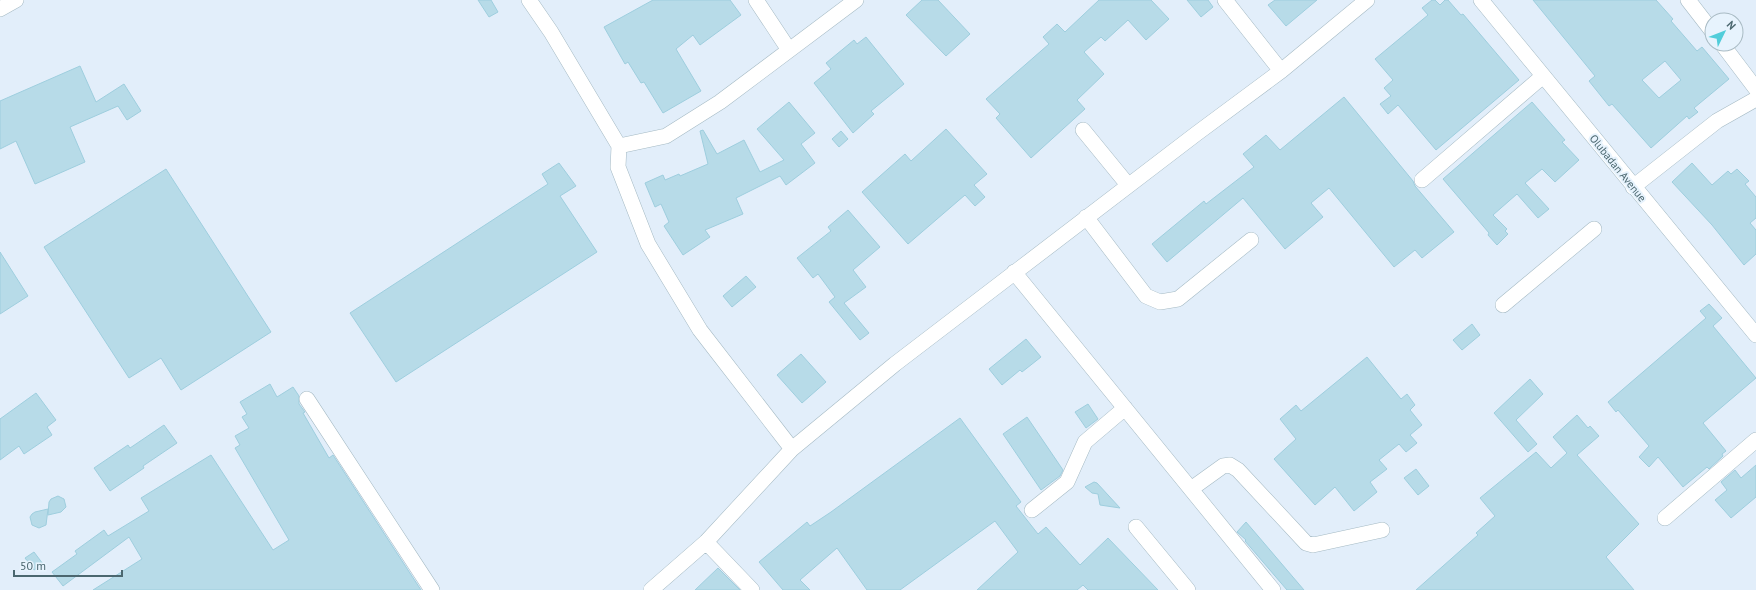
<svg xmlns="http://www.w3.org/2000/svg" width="1756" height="590" font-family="'PT Sans',sans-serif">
<rect width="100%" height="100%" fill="#e2eefa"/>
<path fill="#b7dbe8" stroke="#9ecede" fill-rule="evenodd" d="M478,0H491L498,12L489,17Z
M653,0H730L741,15L700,45L693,35L676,49L701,91L663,113L644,82L641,83L628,62L625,64L604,27Z
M922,0H938L970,34L946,56L906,15Z
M1099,0H1151L1169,19L1146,40L1128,20L1105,41L1101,37L1084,52L1104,74L1077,100L1085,109L1031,158L996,118L1000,114L986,99L1049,44L1043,37L1057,24L1065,32Z
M1187,0H1208L1213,7L1201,17Z
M1275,0H1317L1286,26L1268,5Z
M1432,0H1435L1440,5L1445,0H1448L1461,15L1463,14L1519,80L1436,150L1398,105L1388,114L1380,104L1391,96L1384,88L1393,80L1375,59L1428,15L1422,8Z
M1533,0H1656L1673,19L1671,21L1697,51L1702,47L1729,79L1694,108L1698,112L1689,119L1687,116L1651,148L1612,104L1609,106L1589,81L1595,76ZM1665,61L1681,80L1659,98L1642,80Z
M866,37L904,84L871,111L874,114L853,133L814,83L831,69L826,63L854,40L857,44Z
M80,66L96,102L124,84L141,111L127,120L118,106L70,127L85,162L35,184L16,141L0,149V101Z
M1344,97L1413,181L1415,186L1454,232L1422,258L1415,250L1394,267L1329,188L1311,203L1323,217L1285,249L1243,198L1167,262L1152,244L1204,201L1206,204L1254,167L1243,154L1266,135L1280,150Z
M789,102L815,133L801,144L815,163L786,185L780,176L736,198L743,214L705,230L710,237L683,255L664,226L669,222L661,204L655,207L645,183L663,175L665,180L679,174L680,176L708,164L700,131L703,130L717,154L744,140L760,172L784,160L757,129Z
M1532,102L1565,140L1562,142L1579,160L1555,182L1542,169L1525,183L1549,209L1538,218L1517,194L1493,215L1507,229L1505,231L1508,234L1497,245L1488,235L1489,233L1443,179Z
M946,129L987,174L974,185L985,197L975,206L965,195L908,244L862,192L905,154L911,161Z
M841,131L848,139L839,147L832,139Z
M559,163L576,186L560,196L597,252L396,382L350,313L548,184L542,174Z
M1692,163L1712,185L1728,171L1731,174L1737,169L1749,181L1745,184L1756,197V218L1750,223L1756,230V254L1744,265L1712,225L1672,182Z
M166,169L271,332L181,390L161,358L129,378L44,247Z
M848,210L880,247L853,270L866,287L844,303L869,333L860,340L829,302L835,297L818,274L813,278L797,258L831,231L828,227Z
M0,252L28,296L0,314Z
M746,276L756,287L732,307L723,296Z
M1709,304L1722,318L1713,326L1756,378L1703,423L1726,451L1722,454L1723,456L1709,469L1707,467L1683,487L1658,457L1649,467L1639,457L1649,446L1618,410L1616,412L1608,402L1706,318L1700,311Z
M1472,324L1480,335L1462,350L1453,340Z
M1026,339L1041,357L1022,372L1020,370L1002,385L989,369Z
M801,354L826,382L802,403L777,375Z
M1367,357L1401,399L1407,394L1415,405L1410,410L1422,425L1410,435L1417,443L1406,452L1399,444L1379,460L1387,469L1370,482L1377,492L1354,511L1335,487L1315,505L1274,459L1296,439L1280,419L1296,405L1301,411Z
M1530,379L1543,394L1516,420L1537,444L1528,452L1494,413Z
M270,384L277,397L293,387L299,396V404L305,412L303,413L329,458L333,455L421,590H93L142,559L129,537L63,586L52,572L77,554L75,551L104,530L108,536L149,511L141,498L211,455L273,550L289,540L235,448L240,445L235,436L249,428L242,417L247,414L240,402Z
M36,393L56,420L47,427L52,435L24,454L19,446L0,460V419Z
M1088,404L1098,419L1086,428L1075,412Z
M1577,415L1588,428L1590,426L1599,436L1577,455L1639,524L1606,557L1634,590H1416L1478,535L1476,533L1495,516L1480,498L1536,452L1551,468L1567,453L1553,437Z
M1027,417L1063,470L1060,476L1041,490L1003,434Z
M960,418L1021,502L1016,506L1038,534L1046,527L1080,565L1108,538L1158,590H1088L1083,585L1077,590H977L1018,552L995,521L900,590H867L837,548L800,580L810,590H783L759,562L807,522L810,526L831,512Z
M164,425L177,443L143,466L144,468L110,491L94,468L128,445L130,448Z
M1756,465V497L1731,518L1715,500L1727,490L1721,482L1735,470L1741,478Z
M1416,469L1429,486L1418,495L1404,478Z
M1094,482L1097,483L1120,508L1100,505L1098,494L1092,493L1085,487Z
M58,496L64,499L66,507L61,512L48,515L49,502L51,499Z
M48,509L46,525L39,528L32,525L30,517L32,514L35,512Z
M1246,522L1258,536L1304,590H1287L1245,541L1246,540L1237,532Z
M34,552L43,564L34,570L25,558Z
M718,568L740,590H695Z"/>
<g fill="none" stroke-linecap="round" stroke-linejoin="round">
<g stroke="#a5bac4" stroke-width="16">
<path id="minor" d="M529,0L551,32L619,146L618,167L648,244L700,330L792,449
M756,0L789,50
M1225,0L1281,71
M1481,0L1756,335
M1688,0L1712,31
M0,9L16,0
M1722,44L1756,89
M1083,130L1128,185
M619,146L666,136L720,102L856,0
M1422,180L1543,76
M1633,187L1717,121L1756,99
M1086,217L1146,296L1160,302L1178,299L1251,240
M1014,272L1273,590
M1503,305L1594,229
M307,399L432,590
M1191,489L1223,466L1230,465L1238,470L1306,543L1313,545L1382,530
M1032,510L1067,482L1085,442L1125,408
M1665,518L1756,440
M1136,527L1188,590
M706,542L752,590
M651,590L706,542L792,449L895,364L1196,134L1281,71L1367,0"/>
</g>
<use href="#minor" stroke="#fff" stroke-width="15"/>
</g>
<g text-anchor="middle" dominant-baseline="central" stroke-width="4" stroke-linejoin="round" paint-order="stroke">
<g font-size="11" fill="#4b676f" stroke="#e7f3fd">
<text transform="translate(1618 168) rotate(51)">Olubadan Avenue</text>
</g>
</g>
<g transform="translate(1724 32) rotate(47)"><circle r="19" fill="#e7f3fd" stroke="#a9bbc4"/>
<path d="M0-3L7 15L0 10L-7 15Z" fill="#51cdda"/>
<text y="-6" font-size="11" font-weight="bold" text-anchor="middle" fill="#4b676f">N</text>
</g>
<path d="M14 570v6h108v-6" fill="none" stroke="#4b676f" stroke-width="2"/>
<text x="20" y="570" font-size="12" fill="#4b676f" stroke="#e7f3fd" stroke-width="3" paint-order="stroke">50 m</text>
</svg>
